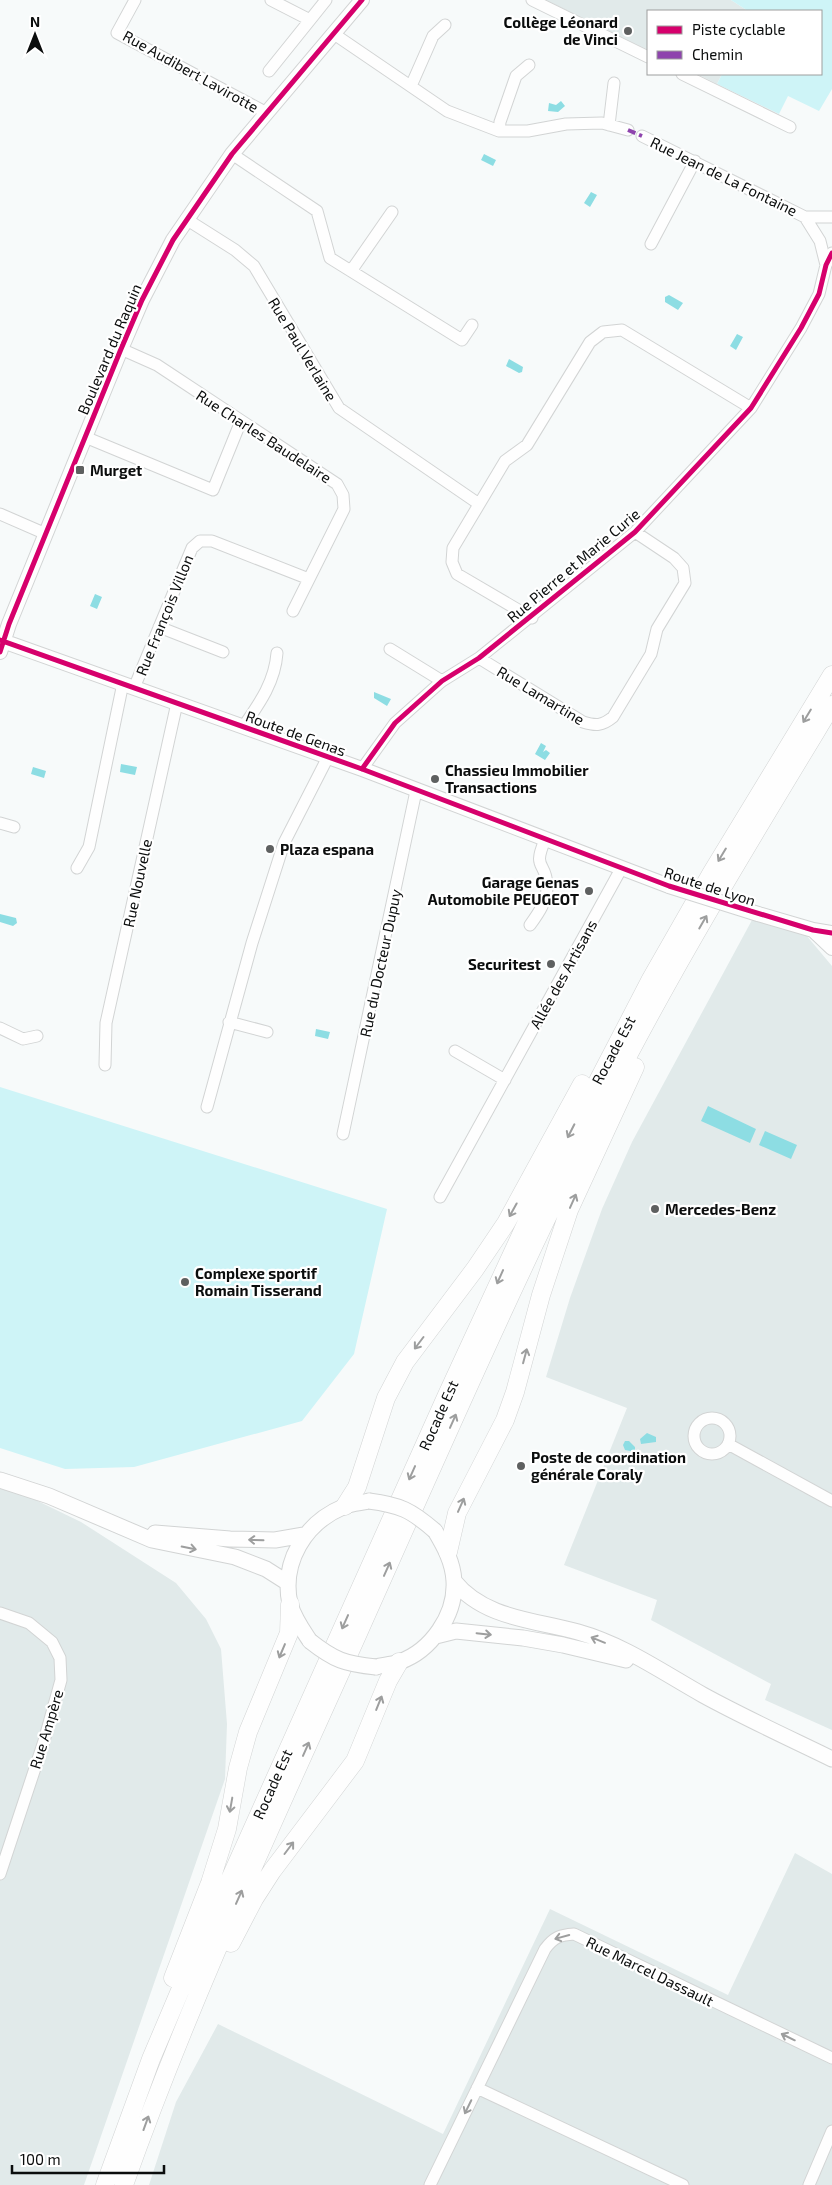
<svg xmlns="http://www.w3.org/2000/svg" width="832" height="2185" font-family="'Exo 2',sans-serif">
<rect width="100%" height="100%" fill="#f7fafa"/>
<path fill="#e1eaea" d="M546,0H731L748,11H648V50Z
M697,74H722L717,84Z
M752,920L806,935L832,966V1730L765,1700L771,1684L651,1620L657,1600L564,1565L627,1408L546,1377L570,1298L602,1209L632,1142Z
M0,1485L15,1490L81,1522L176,1583L206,1619L221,1649L227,1724L225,1779L84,2185H0Z
M795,1853L832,1874V2185H149L176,2102L218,2024L443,2134L550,1909L728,1995Z"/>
<path fill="#cef4f7" d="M731,0H832V89L819,111L788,96L779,114L717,84L722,74H821V11H748Z
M0,1087L387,1209L354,1354L302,1421L134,1467L65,1469L0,1448Z"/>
<path fill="#8ddde3" d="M561,101L565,106L558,112L548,111L549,103L556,105Z
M484,154L496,160L493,166L481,160Z
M591,192L597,195L590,207L584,203Z
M669,295L683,303L678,310L665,302V297Z
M737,334L743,337L736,350L730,346Z
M509,359L523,367L522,372L519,373L506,366Z
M95,594L102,597L97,609L90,606Z
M374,692L391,699L387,706L374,698Z
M541,743L546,746L543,752L546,750L550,753L545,760L535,754Z
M121,764L137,767L135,775L120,772Z
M33,767L46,771L44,778L31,774Z
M0,914L16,918L17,923L13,926L0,922Z
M316,1029L330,1032L328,1039L315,1036Z
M708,1106L756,1129L750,1143L701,1121Z
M765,1131L797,1145L791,1159L759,1145Z
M647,1433L656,1437V1442L641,1444L640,1439Z
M625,1441H629L635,1447V1452L625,1450L623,1445Z"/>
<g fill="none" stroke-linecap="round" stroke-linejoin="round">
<g stroke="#d2d4d4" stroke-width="13">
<path id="minor" d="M135,0L117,33L267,113
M271,0L310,20L326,0
M532,0L648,57
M334,34L447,111L499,131H528L566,124L602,123L628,130
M269,71L310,20
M682,74L790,127
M411,86L433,36L445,25
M609,125L614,83
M499,131L500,122L516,76L529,65
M642,136L805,217H832
M232,154L317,211L330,258L462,340L472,325
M805,217L820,241L826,265
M186,219L235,250L254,266L339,408L479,504
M651,244L695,161
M351,271L392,212
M121,349L157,365L337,484L343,495L344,509L293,611
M85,437L213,490L241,421
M0,514L46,534
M532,618L457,574L452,562L453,548L505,461L527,445L590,342L603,332L622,330L751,408
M159,627L223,652
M390,649L442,681
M479,658L583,722C596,726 602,726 613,717L651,654L657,629L685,583L683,568L674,558L635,532
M134,688L192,548L200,541H212L309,579
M243,727C259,704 275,682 277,653
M362,769L395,723L442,681L479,658L635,532L751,408L801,328L819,294L826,265L832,253
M0,823L14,827
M77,868L89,847L123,683
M530,925C538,914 548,900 547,885C546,861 532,870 545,840
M229,1022L267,1032
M0,1028L23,1039L37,1036
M455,1051L505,1080
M105,1065L106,1023L177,703
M207,1107L252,943L284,843L328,757
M343,1134L416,791
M440,1197L621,869
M694 1436a18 18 0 1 1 36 0a18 18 0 1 1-36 0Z
M728,1444L832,1501
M0,1613L29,1623L52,1642L60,1658L61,1680L44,1741L0,1874
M477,2088L683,2185
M430,2185L545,1949C554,1937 560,1935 574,1934L832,2058
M809,2185L832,2131"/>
</g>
<g stroke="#d2d4d4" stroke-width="16">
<path id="tertiary" d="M0,640L362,769L669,886
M0,652L9,624L121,349L142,300L173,240L232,154L362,0
M758,914L813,930L832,933
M813,930L832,948"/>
</g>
<g stroke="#d2d4d4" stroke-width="17">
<path id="secondary" d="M0,1480L49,1496L152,1540L235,1557L266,1569L288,1583
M155,1533L230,1539L275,1540L304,1535
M454,1581C484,1619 536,1620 578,1632C624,1645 662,1672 703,1695C745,1718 789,1738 832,1759
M436,1636L456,1631L523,1638L563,1645L626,1660
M310,1641C302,1629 294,1618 290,1604C281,1562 305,1523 343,1507C351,1503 361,1503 369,1501
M376,1667C383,1665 391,1665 399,1662C431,1651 456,1615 454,1581C453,1562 444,1546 435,1531"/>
</g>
<g stroke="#d2d4d4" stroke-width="19">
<path id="trunk" d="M345,1506L357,1487L386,1398L405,1362L475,1269L506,1223L582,1084
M448,1552L457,1513L505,1420L515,1392L541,1295L569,1210L635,1067
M231,1943L254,1899L272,1871L355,1761L388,1681L399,1662
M173,1978L210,1883L227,1829L238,1768L248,1732L289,1633L290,1604
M105,2185L151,2059L179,1993L447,1395L544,1185L651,979L711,874L832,675
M124,2185C191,1996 277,1814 359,1631C440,1450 519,1268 609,1092C677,959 755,832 832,705"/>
</g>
<use href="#minor" stroke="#fefefe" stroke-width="11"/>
<use href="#tertiary" stroke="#fefefe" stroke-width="14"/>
<use href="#secondary" stroke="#fefefe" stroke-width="15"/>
<use href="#trunk" stroke="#fefefe" stroke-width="18"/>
<g stroke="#d2d4d4" stroke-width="16" stroke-linecap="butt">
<path id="tertiary-bridge" d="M669,886L758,914"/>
</g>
<g stroke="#d2d4d4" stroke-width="17" stroke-linecap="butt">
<path id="secondary-bridge" d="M369,1501C400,1505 411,1510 435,1531
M310,1641C334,1660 345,1664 376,1667"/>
</g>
<use href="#tertiary-bridge" stroke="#fefefe" stroke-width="14"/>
<use href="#secondary-bridge" stroke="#fefefe" stroke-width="15"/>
<path stroke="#8e44ad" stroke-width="4" stroke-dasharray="8 4" stroke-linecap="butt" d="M628,130L642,136"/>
<g stroke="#fff" stroke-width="8">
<path id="cycleway" d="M0,640L362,769L669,886L813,930L832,933
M0,652L9,624L121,349L142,300L173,240L232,154L362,0
M362,769L395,723L442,681L479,658L635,532L751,408L801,328L819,294L826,265L832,253"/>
</g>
<use href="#cycleway" stroke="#d6006c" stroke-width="5"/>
</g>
<defs><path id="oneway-shaft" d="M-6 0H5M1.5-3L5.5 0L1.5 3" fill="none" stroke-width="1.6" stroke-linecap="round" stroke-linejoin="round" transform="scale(1.25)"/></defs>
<g stroke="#9d9e9e">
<use href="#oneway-shaft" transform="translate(807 716) rotate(121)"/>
<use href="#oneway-shaft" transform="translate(722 855) rotate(121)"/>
<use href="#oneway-shaft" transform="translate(703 922) rotate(-60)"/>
<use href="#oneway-shaft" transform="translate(571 1131) rotate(117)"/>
<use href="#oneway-shaft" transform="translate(573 1201) rotate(-66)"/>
<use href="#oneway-shaft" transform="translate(513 1210) rotate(119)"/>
<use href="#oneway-shaft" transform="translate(500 1277) rotate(114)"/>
<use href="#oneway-shaft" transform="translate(419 1343) rotate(127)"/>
<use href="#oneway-shaft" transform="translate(525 1356) rotate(-75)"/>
<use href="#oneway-shaft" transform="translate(453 1421) rotate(-66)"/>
<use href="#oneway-shaft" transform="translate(412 1473) rotate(114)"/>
<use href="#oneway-shaft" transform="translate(461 1505) rotate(-66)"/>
<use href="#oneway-shaft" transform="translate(256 1540) rotate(-178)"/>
<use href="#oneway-shaft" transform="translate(189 1548) rotate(11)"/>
<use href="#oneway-shaft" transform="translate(387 1569) rotate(-66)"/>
<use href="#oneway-shaft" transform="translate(345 1622) rotate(114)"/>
<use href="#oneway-shaft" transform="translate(484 1634) rotate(6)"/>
<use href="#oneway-shaft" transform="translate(598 1640) rotate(-158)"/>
<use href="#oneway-shaft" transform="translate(282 1651) rotate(113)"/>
<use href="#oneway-shaft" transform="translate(379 1703) rotate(-68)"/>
<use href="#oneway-shaft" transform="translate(306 1749) rotate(-66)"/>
<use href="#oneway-shaft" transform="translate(231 1805) rotate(100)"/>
<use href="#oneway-shaft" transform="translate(289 1848) rotate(-53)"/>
<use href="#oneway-shaft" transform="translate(239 1897) rotate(-66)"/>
<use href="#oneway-shaft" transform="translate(562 1937) rotate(165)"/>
<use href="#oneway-shaft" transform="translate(788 2037) rotate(-154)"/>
<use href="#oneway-shaft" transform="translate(468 2107) rotate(116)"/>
<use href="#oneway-shaft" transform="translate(146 2123) rotate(-70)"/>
</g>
<g fill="#5e6060" stroke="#fff" stroke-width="2">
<circle cx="628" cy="31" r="5"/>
<rect x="75" y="465" width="10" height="10" rx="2.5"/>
<circle cx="435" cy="779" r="5"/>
<circle cx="270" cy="849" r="5"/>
<circle cx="589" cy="891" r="5"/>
<circle cx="551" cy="964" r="5"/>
<circle cx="655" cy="1209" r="5"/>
<circle cx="185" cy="1282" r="5"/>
<circle cx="521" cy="1466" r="5"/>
</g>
<g text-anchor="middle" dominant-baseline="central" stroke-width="4.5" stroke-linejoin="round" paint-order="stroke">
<g font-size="15" font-weight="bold" fill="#0b0d0d" stroke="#fff" text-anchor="start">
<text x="618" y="22" text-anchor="end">Collège Léonard<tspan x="618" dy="17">de Vinci</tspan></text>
<text x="90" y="470">Murget</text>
<text x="445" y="770">Chassieu Immobilier<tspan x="445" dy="17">Transactions</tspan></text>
<text x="280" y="849">Plaza espana</text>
<text x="579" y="882" text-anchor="end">Garage Genas<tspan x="579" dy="17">Automobile PEUGEOT</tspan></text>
<text x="541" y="964" text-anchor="end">Securitest</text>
<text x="665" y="1209">Mercedes-Benz</text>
<text x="195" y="1273">Complexe sportif<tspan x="195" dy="17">Romain Tisserand</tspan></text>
<text x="531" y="1457">Poste de coordination<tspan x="531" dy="17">générale Coraly</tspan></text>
</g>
<g font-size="15" fill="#0b0d0d" stroke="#fff">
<text transform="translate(191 71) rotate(29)">Rue Audibert Lavirotte</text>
<text transform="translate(724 176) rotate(26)">Rue Jean de La Fontaine</text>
<text transform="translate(109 349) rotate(-67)">Boulevard du Raquin</text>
<text transform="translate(303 349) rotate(59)">Rue Paul Verlaine</text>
<text transform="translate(264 436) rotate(33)">Rue Charles Baudelaire</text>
<text transform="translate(573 565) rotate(-40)">Rue Pierre et Marie Curie</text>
<text transform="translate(164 615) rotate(-68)">Rue François Villon</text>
<text transform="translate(541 695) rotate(31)">Rue Lamartine</text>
<text transform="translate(296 733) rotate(20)">Route de Genas</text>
<text transform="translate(137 883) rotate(-78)">Rue Nouvelle</text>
<text transform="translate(710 886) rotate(18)">Route de Lyon</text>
<text transform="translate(380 963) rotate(-78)">Rue du Docteur Dupuy</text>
<text transform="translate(563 974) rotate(-61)">Allée des Artisans</text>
<text transform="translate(613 1050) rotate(-62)">Rocade Est</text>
<text transform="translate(438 1415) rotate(-66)">Rocade Est</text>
<text transform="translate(46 1729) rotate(-73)">Rue Ampère</text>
<text transform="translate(272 1784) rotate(-66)">Rocade Est</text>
<text transform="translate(650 1971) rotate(26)">Rue Marcel Dassault</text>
</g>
</g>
<rect x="647" y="10" width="175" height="65" fill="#ffffff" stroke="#9d9e9e"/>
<rect x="657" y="26" width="25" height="8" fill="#d6006c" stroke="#9d9e9e"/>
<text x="692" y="35" font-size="15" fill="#0b0d0d">Piste cyclable</text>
<rect x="657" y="51" width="25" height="8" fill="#8e44ad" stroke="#9d9e9e"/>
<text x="692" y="60" font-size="15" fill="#0b0d0d">Chemin</text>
<g transform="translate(35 35)" stroke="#ffffff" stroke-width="4" paint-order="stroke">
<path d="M0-4L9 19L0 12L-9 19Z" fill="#0b0d0d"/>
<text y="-8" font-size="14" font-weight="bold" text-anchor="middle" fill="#0b0d0d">N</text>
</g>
<path d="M12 2165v8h152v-8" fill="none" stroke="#0b0d0d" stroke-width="2.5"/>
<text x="20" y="2165" font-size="15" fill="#0b0d0d" stroke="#ffffff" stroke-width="4" paint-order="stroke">100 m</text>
</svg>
